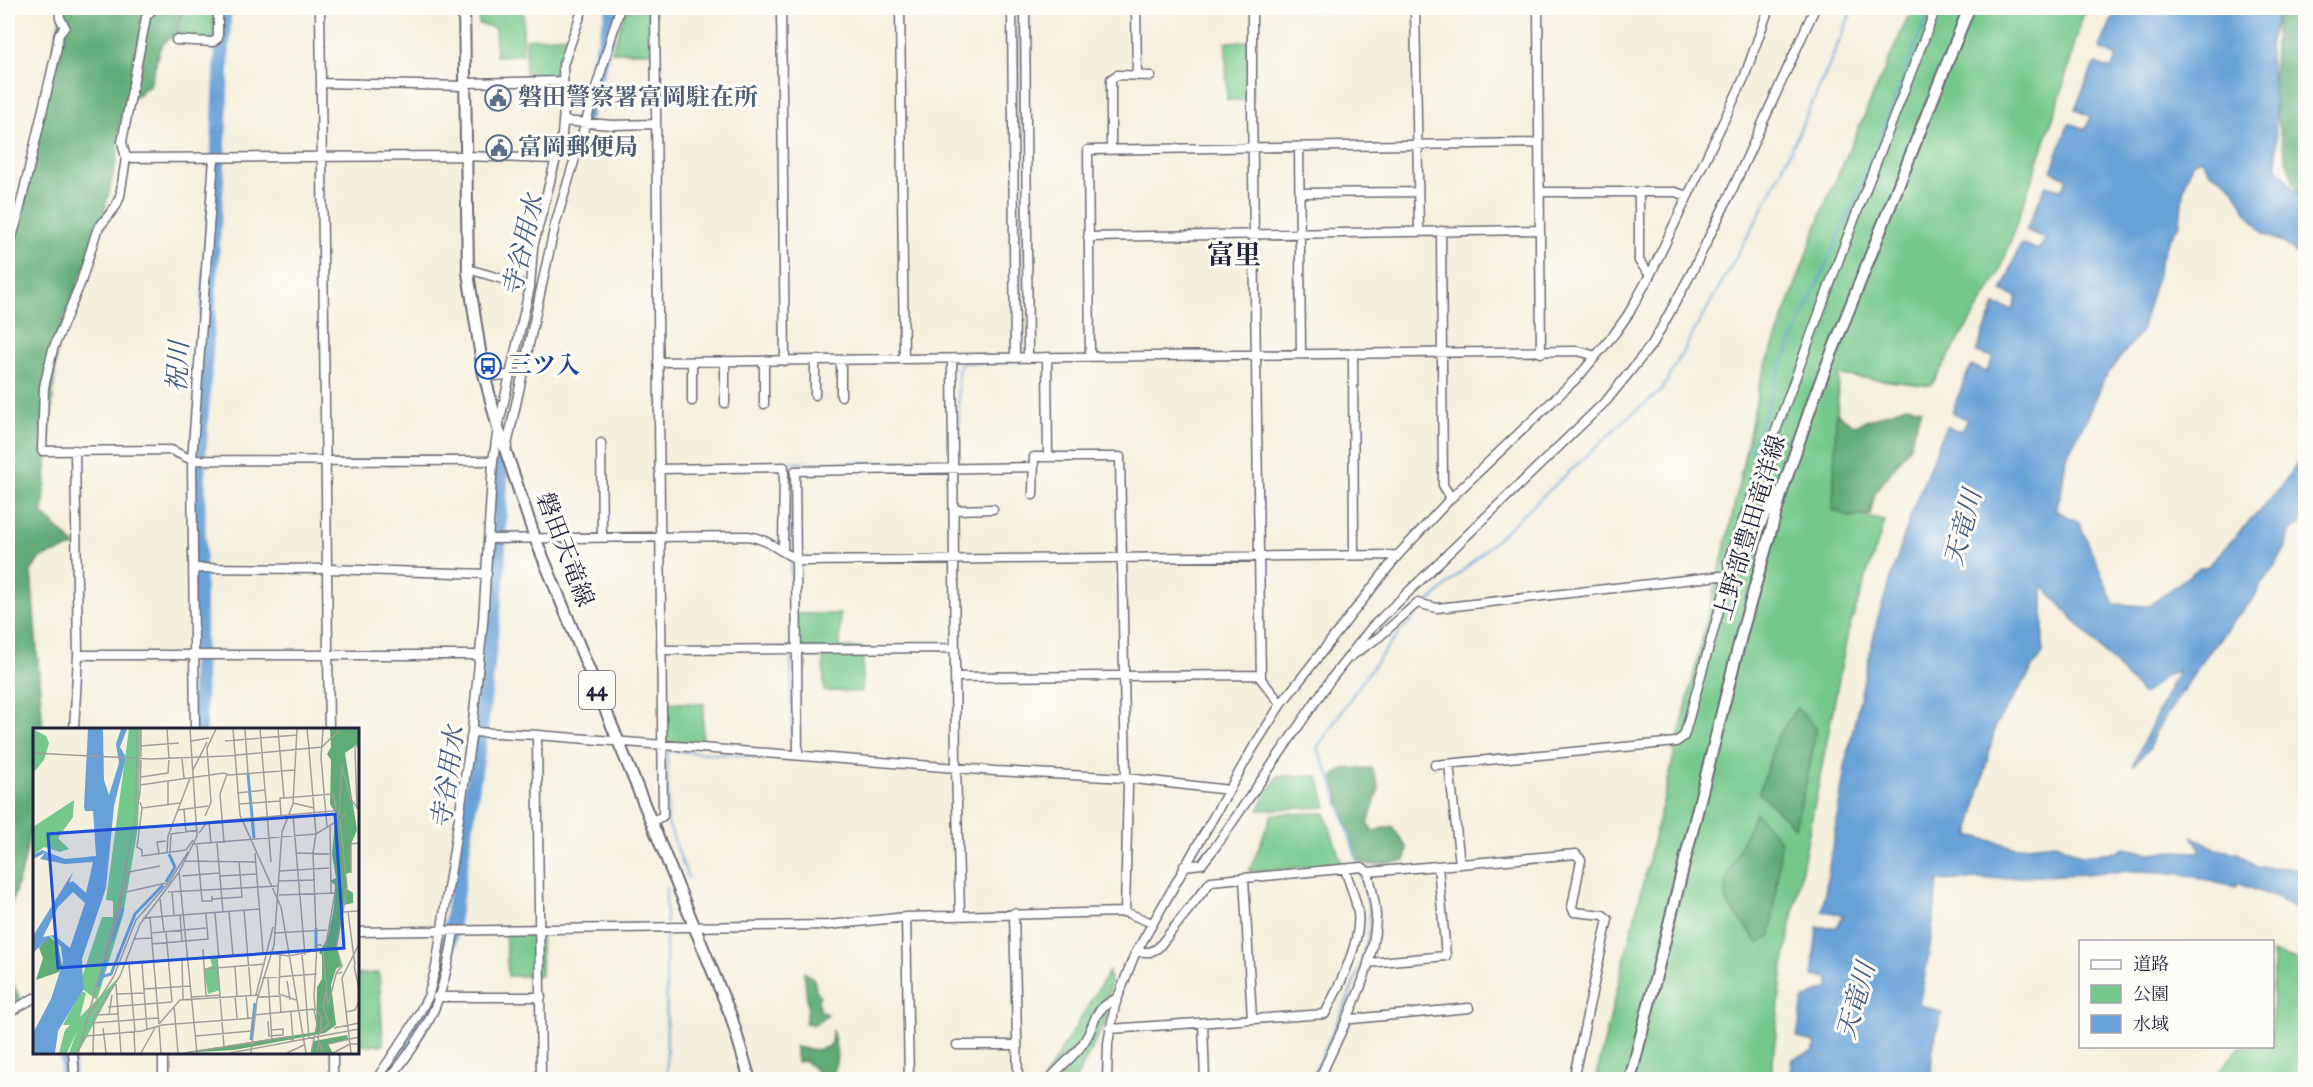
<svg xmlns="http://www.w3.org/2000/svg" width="2313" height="1087" font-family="'IM FELL English','Noto Serif JP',serif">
<rect width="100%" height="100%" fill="#fdfcf7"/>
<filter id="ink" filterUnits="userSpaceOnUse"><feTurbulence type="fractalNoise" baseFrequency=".0167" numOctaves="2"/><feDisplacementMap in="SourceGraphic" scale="12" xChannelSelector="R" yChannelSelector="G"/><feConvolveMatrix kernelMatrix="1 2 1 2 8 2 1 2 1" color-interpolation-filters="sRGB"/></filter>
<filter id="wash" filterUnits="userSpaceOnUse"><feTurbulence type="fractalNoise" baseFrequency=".008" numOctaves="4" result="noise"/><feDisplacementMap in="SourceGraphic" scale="24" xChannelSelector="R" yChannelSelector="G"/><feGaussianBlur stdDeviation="1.35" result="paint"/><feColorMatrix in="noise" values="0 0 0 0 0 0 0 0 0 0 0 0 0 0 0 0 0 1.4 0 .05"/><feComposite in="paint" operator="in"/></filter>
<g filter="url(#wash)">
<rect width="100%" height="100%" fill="#f5efdd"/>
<path fill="#74c88b" stroke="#4b7563" stroke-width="1.5" d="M198,8H214L213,42L181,37L182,17Z
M478,8H524L522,55L496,56L495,28L479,24Z
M1912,8H2085L2058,104L1999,274L1931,386L1839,375L1833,510L1885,521L1848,632L1783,967L1771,1079L1595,1080L1730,526L1760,382L1825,204Z
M655,9L656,52H612L625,11Z
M569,36L557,78L525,77L526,39Z
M1253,41L1252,100H1227L1226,42Z
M797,614H840V648H863L862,692L824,691L823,649H797Z
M665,702L704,704L702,745L664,743Z
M1278,776H1318L1327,807L1258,810Z
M1325,813L1342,864L1249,872L1272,814Z
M505,930H541V976H508Z
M2273,952L2305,963V1079H2212L2240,1047L2272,1046Z
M1109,971L1110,985L1106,1021L1076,1079L1043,1080Z
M379,973L383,1045H357V974Z"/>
<path fill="#5fac77" stroke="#406759" stroke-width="1.5" d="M60,8H186L180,17L178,35L166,40L160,48L150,86L142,90L139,95L127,98L120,124L117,160L102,221L58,336L43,514L76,546L40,558L31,571L43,730H34V811L24,863L8,915V264L17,235L60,18Z
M2281,8H2305V205C2288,180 2277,125 2274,94C2272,68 2276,41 2277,15Z
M1906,406L1922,409L1909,448L1875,493L1870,515L1850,517L1833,510L1836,413L1854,425Z
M1797,708L1816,728L1810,766L1795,827L1759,793L1777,737Z
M1372,768L1379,788L1368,824L1373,831L1392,826L1407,848L1405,861L1370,865L1356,859L1333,776L1344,769Z
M1755,812L1781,841L1771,935L1759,944L1725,900L1727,877Z
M804,972L814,979L816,989L820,996L818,1000L820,1011L828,1014L815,1025L805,1023L808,1008Z
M8,973L22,1003L8,1015Z
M832,1030C836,1042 839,1060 834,1072L820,1074L805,1061L797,1062L795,1047C808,1049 820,1052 831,1045Z"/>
<path fill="#67a1d7" stroke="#446289" stroke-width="1.5" d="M2117,8H2279L2269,46L2274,94L2277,168L2298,194L2305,211V260L2280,241L2265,235L2246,211L2235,190L2226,181L2210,172L2202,158L2192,163L2183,192L2180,223L2165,247L2141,331L2104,379L2088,417L2066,457L2061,494L2055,510L2079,522L2114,604L2149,606L2199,568H2206L2278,491L2305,451V516L2300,524L2290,532L2287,545L2276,565L2263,581L2252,601L2237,616L2203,660L2154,734L2150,748L2132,766L2178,670L2165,676L2143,695L2043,586V653L1996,724L1969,835L2016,847L2057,843L2080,855L2117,852L2124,848L2149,853L2176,851L2198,852L2201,850L2192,836L2216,849L2238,853L2257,867L2294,868L2305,872V919C2290,899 2259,892 2236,883L2237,887C2223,886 2210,880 2196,877C2167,870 2115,870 2086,874L1938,881L1929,954L1919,1004L1942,1013L1932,1050L1931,1079H1789L1792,1059L1812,1052L1816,1046L1814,1042L1797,1038L1803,1000L1822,990L1829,989V978L1812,976L1817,927H1837L1843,914L1822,911L1846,761L1877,621L1913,508L1946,426L1960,431L1968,420L1952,412L1969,369L1973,366L1987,372L1993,357L1976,352L1995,305L2013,310L2017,297L2002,291L2020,245L2024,244L2038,250L2046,239L2026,230L2046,185L2062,190L2067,178L2051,171L2069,123L2085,129L2091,117L2075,109L2093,66L2096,63L2111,69L2117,57L2101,50L2100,47Z"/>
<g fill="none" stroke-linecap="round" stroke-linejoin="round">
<path stroke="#67a1d7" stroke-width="2" d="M1018,8L1022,355
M1751,451L1783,362L1866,174L1930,8
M956,461H959L958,369L962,363L1018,362L1021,360
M787,466L788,463L951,462
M788,492L791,553
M791,558V645
M1428,603L1626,419L1661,391L1754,225L1778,178L1825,75L1853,8
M791,651L792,753
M1358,864L1332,781L1317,748C1350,700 1381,648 1424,607
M688,878L668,823L667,753L669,751L768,757
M666,924V888
M666,929L667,1080
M1311,1080C1331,1034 1364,974 1370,924C1371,907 1364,886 1359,870"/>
<path stroke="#67a1d7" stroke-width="15" d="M584,116L614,8
M199,730L198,465L218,158L224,8
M448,947L479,742L498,569L501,466
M67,1052L68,1080
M382,1080L420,1028L439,985"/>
</g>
</g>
<g filter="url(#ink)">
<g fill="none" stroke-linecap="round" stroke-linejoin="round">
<g stroke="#6c6a74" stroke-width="11">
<path id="minor" d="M153,8L146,17L122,142L126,158L120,196L116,206L97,230L81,282L53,349L44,387L42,451L171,450L192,460L493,461
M320,8L329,730
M781,8L785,361
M900,8L904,359
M1012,8L1015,358
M1025,8L1028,358
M1136,8L1137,76
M1252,8V107L1261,679L1281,704
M1415,8L1419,232
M1538,8L1541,353
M176,40L213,42L218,38V8
M322,83L465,86
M465,83L563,81
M563,121L612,125L656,124
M1299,147L1301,354
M1111,150V79L1117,75L1151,76
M126,158L465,156L556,159
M1540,192H1675L1688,196
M1639,192V261L1650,275
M1300,193L1418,192
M1441,231L1443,485L1451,498
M1088,237L1540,230
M8,249L16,224L56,53L59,34L65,27L60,18L59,8
M468,269L530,287
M1353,354L1354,555
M1047,357L1048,457
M1090,357L1088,150L1539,143
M952,359L956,767L960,915
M815,360V395
M725,361V403
M764,361V404
M658,362L1578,351L1596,356
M692,362V401
M483,370L491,376L510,375
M841,396V360
M601,443L602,537
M506,450L555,225L620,8
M659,469L784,467L783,550
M1033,495L1034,457H1120L1126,778L1128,785L1125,912
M954,510L993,509
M489,539L748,536C771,539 784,557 804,561L1398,555
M193,568L328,569L487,574
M661,650L955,648
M78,655H480
M1350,657L1379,637L1417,603L1437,608L1729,575L1740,567L1773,500L1780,491
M955,677L1261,675
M74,730L78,655L75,450
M195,730L192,460L214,159
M472,732L537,735L995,771L1126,778L1229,790
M537,735L541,1080
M798,754L795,471L1034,467
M1449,764L1460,864
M1435,765L1676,742L1684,736L1729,575L1728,561L1842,251L1936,8
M652,821L663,816L655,8
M1184,866L1202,864L1216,846L1331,679L1372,627L1607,400L1653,343L1693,270L1733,188L1815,8
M1244,878L1252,1019
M1014,913L1018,1080
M906,917L909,1080
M357,932L829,925L906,917L1125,912L1152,923
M1137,952H1150L1158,948L1211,881L1362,867L1368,872L1576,854L1581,860L1572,907L1574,912L1603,915L1608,919L1573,1080
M1368,963L1446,956L1438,866
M437,997H541
M8,1013L34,998
M1347,1017L1352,1019L1469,1008
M1203,1023L1205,1080
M1110,1029L1325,1014C1338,988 1362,942 1358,913C1356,898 1349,883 1345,869
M957,1045H1017
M73,1052L75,1080
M163,1052V1080
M333,1052V1080
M376,1080L411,1028L428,997L436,967L472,732L483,623L493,461L498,428L530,287L533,247L562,135L564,110L563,65L583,8
M388,1080C431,1029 444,996 454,931
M1049,1080C1060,1066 1075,1056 1084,1042C1098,1020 1090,1012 1117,998
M1107,1080L1108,1043L1115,1005L1134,956L1253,748L1281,704L1398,555L1451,498L1580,375L1615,333L1629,313L1652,271L1727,114L1744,78L1769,8
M1319,1080C1341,1029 1374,974 1376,918C1376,903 1371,886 1368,872"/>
</g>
<g stroke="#6c6a74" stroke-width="14">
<path id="major" d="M464,8L468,273L483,370L498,428L535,538L731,1016L750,1080
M1630,1080L1742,632L1783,488L1815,395L1969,8"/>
</g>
<use href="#minor" stroke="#fff" stroke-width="8"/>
<use href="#major" stroke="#fff" stroke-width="10"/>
</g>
</g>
<defs>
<g id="civic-ring" transform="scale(1.35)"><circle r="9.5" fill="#fdfcf7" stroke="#5c6f8a" stroke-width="1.5"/><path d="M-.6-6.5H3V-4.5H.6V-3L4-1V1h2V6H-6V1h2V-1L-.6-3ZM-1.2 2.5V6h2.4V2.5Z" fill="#5c6f8a"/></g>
<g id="bus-ring" transform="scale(1.35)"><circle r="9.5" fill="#fdfcf7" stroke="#1a4fb4" stroke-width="1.5"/><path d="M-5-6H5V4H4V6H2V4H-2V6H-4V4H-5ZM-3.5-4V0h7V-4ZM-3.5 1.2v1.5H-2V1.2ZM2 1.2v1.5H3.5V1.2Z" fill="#1a4fb4"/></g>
</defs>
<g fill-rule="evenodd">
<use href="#civic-ring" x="498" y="98"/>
<use href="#civic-ring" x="499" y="148"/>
<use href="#bus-ring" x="488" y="366"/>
</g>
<g text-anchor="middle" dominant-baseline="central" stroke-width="6" stroke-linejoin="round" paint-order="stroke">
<rect fill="#fdfcf7" stroke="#646373" stroke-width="1.5" x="579" y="671" width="36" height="38" rx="4.5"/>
<g font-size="22" font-weight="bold" fill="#22223b">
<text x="597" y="690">44</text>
</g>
<g font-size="24" font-weight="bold" fill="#4e5e75" stroke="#fdfcf7" text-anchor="start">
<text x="518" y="98">磐田警察署富岡駐在所</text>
<text x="518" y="148">富岡郵便局</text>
</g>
<g font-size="24" font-weight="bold" fill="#164399" stroke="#fdfcf7" text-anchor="start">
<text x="508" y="366">三ツ入</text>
</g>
<g font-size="24" fill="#22223b" stroke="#fdfcf7">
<text transform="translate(1751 528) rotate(-73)">上野部豊田竜洋線</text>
<text transform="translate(564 550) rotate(69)">磐田天竜線</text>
</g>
<g font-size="26" font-style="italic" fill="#415b81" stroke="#fdfcf7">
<text transform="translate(524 246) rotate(-77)">寺谷用水</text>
<text transform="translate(179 367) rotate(-87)">祝川</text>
<text transform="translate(1964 528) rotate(-75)">天竜川</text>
<text transform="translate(449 778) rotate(-82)">寺谷用水</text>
<text transform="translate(1857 1001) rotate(-74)">天竜川</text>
</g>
<g font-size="27" font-weight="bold" fill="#22223b" stroke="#fdfcf7">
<text x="1234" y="257">富里</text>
</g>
</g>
<g transform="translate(33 728)">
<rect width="326" height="326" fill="#f5efdd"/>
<path d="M0,1L13,8L16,15L11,32L0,45ZM96,1H108L105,99L90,188L64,272L48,260L49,249L69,189H80V173L73,172ZM41,72L40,89L25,110L36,121L27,124L11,119L0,127V99ZM184,229L187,262L175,266L171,241L179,238L177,230ZM86,249L45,325H36L44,303L34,325H26L32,302L37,297H30L48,263L53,265L47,289Z" fill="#74c88b"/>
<path d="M297,1H325V16L312,25L324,102L318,116V144L313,146L314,161L320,165V175L311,177L304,219L308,238L303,241L298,257L303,297L292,305L201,322L147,325L283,304L284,259L289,251V227L286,225L295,209L301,179L302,157L297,153L303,150L299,126L303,86L297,76L298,32L294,26L298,19ZM16,208L25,216L29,238L26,244L3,252L10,230L6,220ZM314,307L315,311L295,316L300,325H278L281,313Z" fill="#5fac77"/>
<path d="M55,1H70L71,52L76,67L86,35L83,16L88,1H94L87,19L93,29L81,78L73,160L49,231L50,262L25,303L22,325H0V305L18,271L30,234L28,219L18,208L0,225V208L40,144L36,155L40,153L53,165L60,134L32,136L7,131L12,125L0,131V127L9,122L32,131L63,128L60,83H52L51,79ZM40,164L52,175L37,220L21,207L10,209L25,179Z" fill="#67a1d7" fill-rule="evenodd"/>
<path fill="none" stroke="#67a1d7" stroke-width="3" d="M215,46L221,110M133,154L142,139L136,126M283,200V220M79,213L90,180M68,249L78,246L102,186L130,157M65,259L73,232M218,312L222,275"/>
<path fill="none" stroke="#a19d9c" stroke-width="1.5" d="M134,1L136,31M200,1L207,87L248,179L273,325M212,1L215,46M227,1L238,134M245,1L251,70H247L248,88M274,1L276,20M290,1L288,29L294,99M158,13L176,10M192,13L264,7M107,18L146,15M276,21L283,106L280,125L283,202M0,25L117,31L194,28L289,19L307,1M108,29V1M149,31L151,50M160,42L174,14M108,49L135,45L136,32M107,57L191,45L196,47L262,42M204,65L232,62M107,74L109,80L147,75M260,75L281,80M135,76V53M207,76L247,73M103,78L104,1M109,80L104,119L109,122V128L153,122L160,112M324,81L322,20L326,16M326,81V102M145,82L175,78M151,82L153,104M260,87L272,227M172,88L178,74L174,20L183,1M176,94L178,116M297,98L298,165M166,105L174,94L300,83L303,79L300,66L251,70M184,115L190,184M191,115L187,66L194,46M160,116L283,106L301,95L306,87L309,38L318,72L326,81M164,117L169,173H179V168M134,124L135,108L157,50M137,124L138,106L165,102M126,125L124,114L133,113M222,125L230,225M264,125L296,126M152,133L222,134M247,143L296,140M146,144L164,325M318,145V116L326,115M149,148L186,145M187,148L224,146M246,153L282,152M139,163L141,188M93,164L133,155M135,164L246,158M246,167L302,165L292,222M127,171L131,204M179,171L209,169L206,134M211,182L218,267M196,184L200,228M310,184L314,159L307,93L312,85M315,184L322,237M182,185L186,231M147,188L149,213M110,190L227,181M117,190L126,296M133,204L139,274M118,205L173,200M241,205L294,202M100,211L119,210M119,216L175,211L173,186M170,221L173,268M247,227L246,266L263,272M269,227L271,247M184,229L191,319M73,231L96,144L127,138M149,232L150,271M109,235L114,302M92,236L234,225L256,228L290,221L295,278L303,246L309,244M96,236L102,304M321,237L326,262M202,239L204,268M171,241L232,236M303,245L309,238L303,218L310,184L326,183M271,247L276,310M229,250L284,246M235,250L239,313M254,253L257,272M83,256L88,325M111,261L158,258M84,266L111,265M213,267L215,290M223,267L240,199M202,268L204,290M159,269L187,267M225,269L247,268L248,285M141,278L145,325M75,279L139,274M258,284L260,313M313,284L322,282L326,273M57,286L81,248L103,192L136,154L155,124M62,287L86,286M76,287L79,267M221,287L282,281M235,293L236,308L250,307V301L238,302M59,295L125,290M126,296L147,272L225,267M126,298L128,325M70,300L73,325M301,300L326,295M101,304L102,325M288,304V288L282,281L281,268L284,217H289M163,308L218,303M49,313L54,308L109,303L129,297L221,290M286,315L285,307L296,296L290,278L293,264M295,316L326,309M45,325L86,175L107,65L108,32M60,325L61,289L87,248L107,196L146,144L164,108L157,1M108,325L122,300M152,325L253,309L259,312M197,325L326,301M218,325L224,272L241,217L249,104L260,76L264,1M254,325L271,317M278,325L284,296L281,282M284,325L286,315L290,325M300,325L317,316H326M318,325L309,250L326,216"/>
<path fill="#1d4ed8" fill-opacity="0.15" stroke="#1d4ed8" stroke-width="3" d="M302,86L311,220L25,240L15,106Z"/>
<rect width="326" height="326" fill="none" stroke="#22223b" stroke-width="3"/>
</g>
<rect width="2313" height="1087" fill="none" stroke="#fdfcf7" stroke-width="30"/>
<rect x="2079" y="940" width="195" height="108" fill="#fdfcf7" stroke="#a5a5ac" stroke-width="1.5"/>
<rect x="2091" y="960" width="30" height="9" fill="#ffffff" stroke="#a5a5ac" stroke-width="1.5"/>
<text x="2133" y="970" font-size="18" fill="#22223b">道路</text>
<rect x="2091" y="985" width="30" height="18" fill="#74c88b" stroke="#a5a5ac" stroke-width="1.5"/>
<text x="2133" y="1000" font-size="18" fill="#22223b">公園</text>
<rect x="2091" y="1015" width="30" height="18" fill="#67a1d7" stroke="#a5a5ac" stroke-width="1.5"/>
<text x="2133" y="1030" font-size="18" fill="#22223b">水域</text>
</svg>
